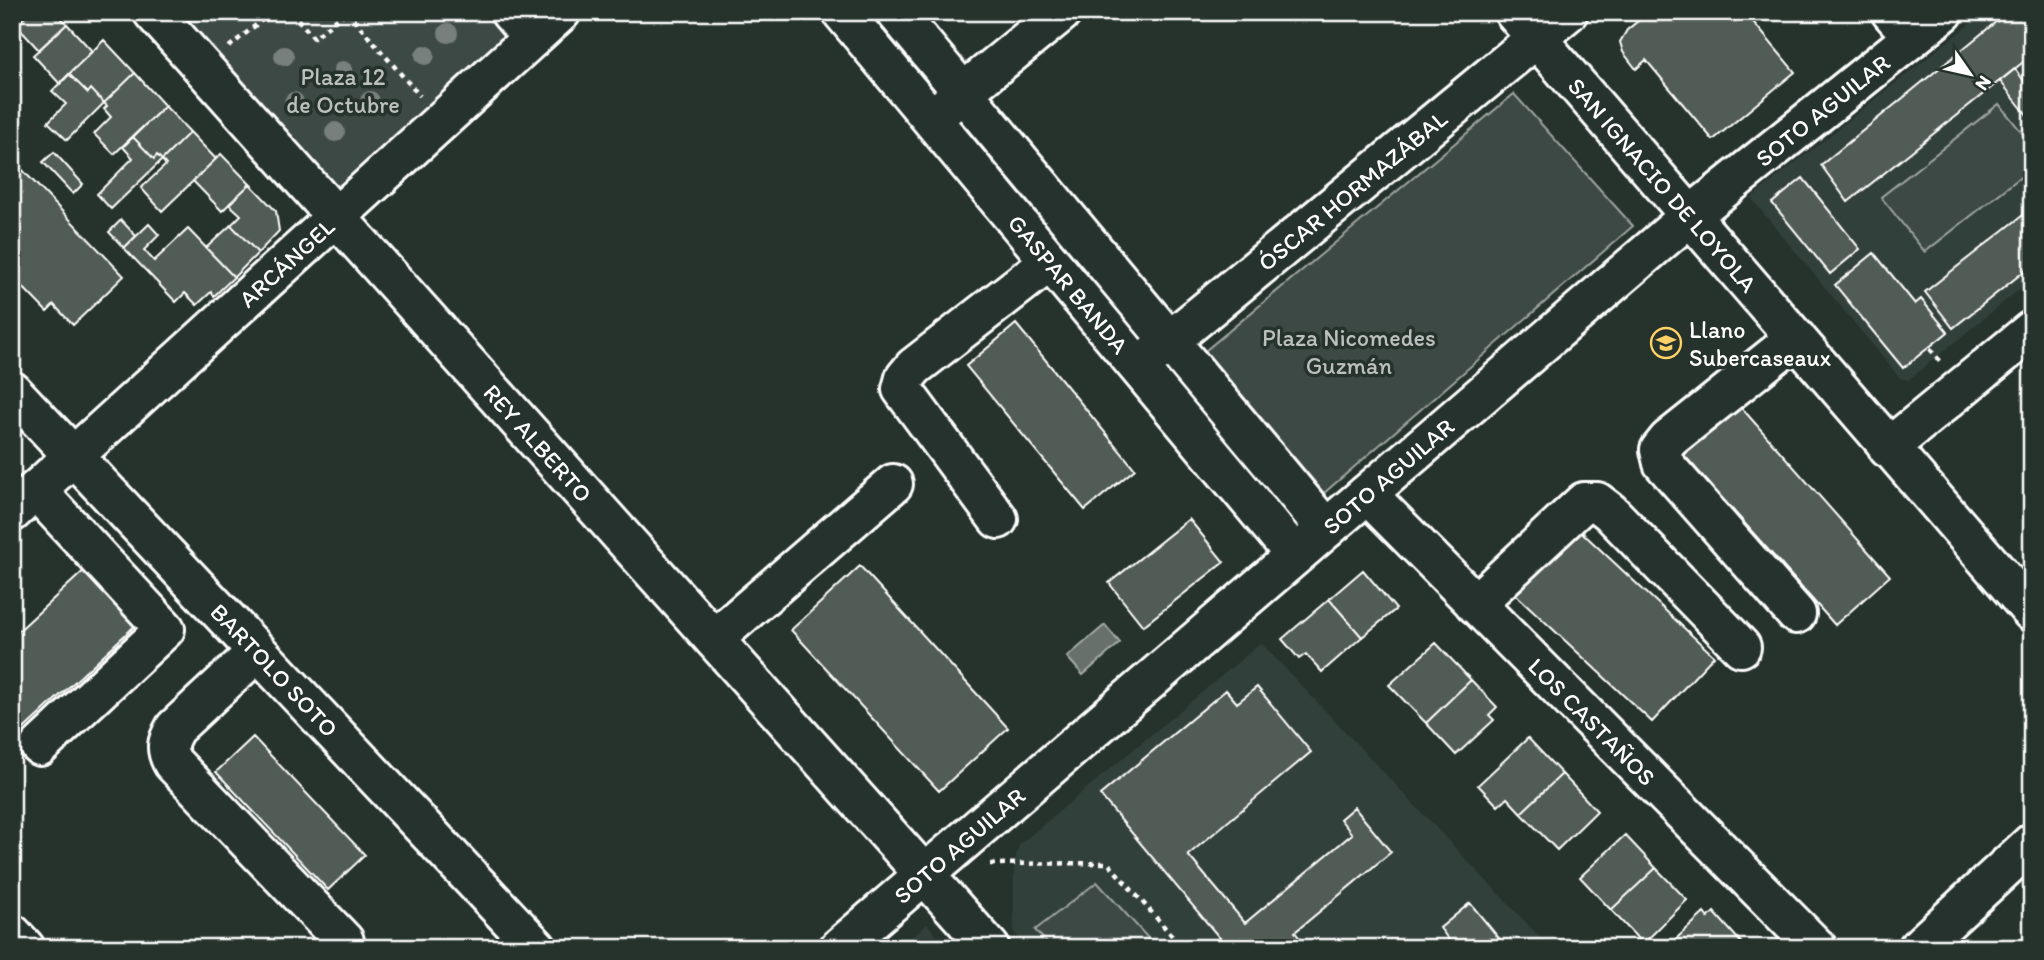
<svg xmlns="http://www.w3.org/2000/svg" width="2044" height="960" font-family="Itim,sans-serif">
<rect width="100%" height="100%" fill="#26332d"/>
<filter id="ink" filterUnits="userSpaceOnUse"><feTurbulence type="fractalNoise" baseFrequency=".0143" numOctaves="2"/><feDisplacementMap in="SourceGraphic" scale="14" xChannelSelector="R" yChannelSelector="G"/><feConvolveMatrix kernelMatrix="1 2 1 2 8 2 1 2 1" color-interpolation-filters="sRGB"/></filter>
<g filter="url(#ink)">
<path fill="#333f3a" d="M1985,12H2032V279L1908,380L1900,378L1751,198Z
M1261,643L1550,948H1028L1014,932V865L1019,845Z
M927,924L947,948H900Z"/>
<path fill="#3e4944" stroke="#9ea4a2" stroke-width="2" d="M170,12H491L514,40L337,197Z
M1514,94L1633,226L1324,493L1205,351Z
M1999,104L2032,145V168L1925,252L1881,197Z
M1097,882L1157,948H1052L1035,930Z"/>
<path fill="#67706c" stroke="#a4a9a7" stroke-width="2" d="M1105,625L1120,643L1083,675L1067,657Z"/>
<path fill="#515c57" stroke="#fff" stroke-width="2" d="M12,12H30L16,25L12,21Z
M30,12H56L67,24L39,50L16,25Z
M1649,12H1745L1795,72L1713,140L1646,60L1636,69L1623,52L1620,42L1627,30Z
M2008,12H2032V55L1848,202L1821,165Z
M67,24L92,51L60,84L33,55Z
M104,40L135,73L104,103L91,89L88,93L69,74Z
M2015,69L2032,91V121L2000,81Z
M135,73L165,106L114,154L94,134L111,117L104,109L107,106L104,103Z
M69,74L88,93L91,89L104,103L67,140L48,122L66,104L52,91Z
M165,106L190,132L162,160L157,155L154,159L133,137Z
M190,132L216,159L162,211L141,188L166,165L162,160Z
M133,137L154,159L157,155L162,160L111,209L97,194L133,158L123,147Z
M54,152L83,184L73,194L43,162Z
M221,154L250,184L222,211L193,181Z
M12,159L124,276L73,325L54,305L47,312L12,276Z
M1803,178L1860,249L1830,274L1772,203Z
M250,184L276,211L279,231L258,253L231,225L241,215L229,204Z
M2032,208V265L1953,328L1925,292Z
M121,220L136,236L124,248L109,232Z
M149,224L159,235L144,250L154,261L188,229L234,277L214,296L211,292L197,305L185,293L176,302L124,248Z
M231,225L258,253L234,277L206,248Z
M1874,253L1915,304L1921,299L1948,332L1903,368L1835,285Z
M1016,324L1135,469L1085,510L966,366Z
M1739,405L1890,576L1835,625L1683,454Z
M1189,519L1224,562L1143,626L1109,583Z
M1573,524L1714,656L1652,722L1511,590Z
M89,566L140,621L12,740V637Z
M860,566L1008,728L939,791L791,630Z
M1363,570L1396,609L1362,637L1329,599Z
M1329,599L1362,637L1322,672L1306,654L1299,659L1282,639Z
M1436,643L1471,680L1426,723L1389,685Z
M1471,680L1497,707L1489,715L1494,720L1456,755L1426,723Z
M1257,687L1311,752L1188,855L1245,923L1352,834L1340,819L1354,807L1391,852L1295,932L1307,948H1228L1100,795L1226,690L1237,703Z
M253,737L365,855L328,890L216,772Z
M1528,738L1562,774L1521,813L1507,798L1498,806L1478,785Z
M1562,774L1597,811L1557,850L1521,813Z
M1625,835L1656,868L1611,910L1580,877Z
M1656,868L1687,900L1643,944L1611,910Z
M1470,903L1507,948H1455L1440,928Z
M1714,912L1746,948H1666L1704,913L1708,918Z"/>
<g fill="none" stroke-linecap="round" stroke-linejoin="round">
<g stroke="#fff" stroke-width="44">
<g id="minor">
<path id="s1" d="M153,12L990,948"/>
<path d="M510,12L532,38"/>
<path id="s2" d="M842,12L1295,555"/>
<path d="M896,12L1326,529"/>
<path id="s3" d="M1514,12L2032,612"/>
<path d="M1891,12L1913,37"/>
<path d="M943,109L1062,12"/>
<path d="M1796,338L1668,440L1660,450L1663,463L1796,614"/>
<path id="s4" d="M1150,357L1568,12"/>
<path id="s5" d="M12,391L537,948"/>
<path d="M1888,448L2032,330"/>
<path d="M36,490L165,629L40,746"/>
<path id="s6" d="M1367,494L1817,948"/>
<path id="s7" d="M12,512L561,12"/>
<path d="M998,519L902,389L905,378L914,367L1049,262"/>
<path d="M1475,604L1584,502H1597L1610,512L1741,647"/>
<path d="M714,639L893,484"/>
<path d="M257,652L175,728C167,742 165,749 173,763L344,941"/>
<path d="M12,934L25,948"/>
<path id="s8" d="M839,948L1690,216L1944,12"/>
<path d="M1918,948L2032,843"/>
</g>
</g>
<path stroke="#fff" stroke-width="4.5" stroke-dasharray="5 5" stroke-linecap="butt" d="M291,12L314,38L346,12
M347,12L420,96
M229,47L272,12
M1930,349L1941,362
M990,864L1108,863L1183,948"/>
<use href="#minor" stroke="#26332d" stroke-width="38"/>
</g>
<g fill="#78807d">
<circle cx="448" cy="33" r="10"/>
<circle cx="425" cy="55" r="10"/>
<circle cx="284" cy="56" r="10"/>
<circle cx="343" cy="71" r="10"/>
<circle cx="370" cy="101" r="10"/>
<circle cx="294" cy="102" r="10"/>
<circle cx="335" cy="132" r="10"/>
</g>
</g>
<defs>
<g id="school-ring" transform="scale(1.575)"><circle r="9.5" fill="#26332d" stroke="#ffd166" stroke-width="1.5"/><path d="M0-5L7-2L0 1L-7-2ZM-4 1L0 2.5L4 1V4Q0 6-4 4Z" fill="#ffd166"/></g>
</defs>
<g fill-rule="evenodd">
<use href="#school-ring" x="1666" y="343"/>
</g>
<g text-anchor="middle" dominant-baseline="central" stroke-width="7" stroke-linejoin="round" paint-order="stroke">
<g font-size="24" fill="#bbbfbe" stroke="#26332d">
<text x="343" y="76">Plaza 12<tspan x="343" dy="28">de Octubre</tspan></text>
<text x="1349" y="337">Plaza Nicomedes<tspan x="1349" dy="28">Guzmán</tspan></text>
</g>
<g font-size="24" fill="#fff" stroke="#26332d">
<text stroke="none"><textPath href="#s8" startOffset="1292">SOTO AGUILAR</textPath></text>
<text stroke="none"><textPath href="#s3" startOffset="228">SAN IGNACIO DE LOYOLA</textPath></text>
<text stroke="none"><textPath href="#s4" startOffset="262">ÓSCAR HORMAZÁBAL</textPath></text>
<text stroke="none"><textPath href="#s7" startOffset="371">ARCÁNGEL</textPath></text>
<text stroke="none"><textPath href="#s2" startOffset="354">GASPAR BANDA</textPath></text>
<text stroke="none"><textPath href="#s1" startOffset="578">REY ALBERTO</textPath></text>
<text stroke="none"><textPath href="#s8" startOffset="724">SOTO AGUILAR</textPath></text>
<text stroke="none"><textPath href="#s5" startOffset="383">BARTOLO SOTO</textPath></text>
<text stroke="none"><textPath href="#s6" startOffset="320">LOS CASTAÑOS</textPath></text>
<text stroke="none"><textPath href="#s8" startOffset="158">SOTO AGUILAR</textPath></text>
</g>
<g font-size="24" fill="#fff" stroke="#26332d" text-anchor="start">
<text x="1689" y="329">Llano<tspan x="1689" dy="28">Subercaseaux</tspan></text>
</g>
</g>
<rect width="2044" height="960" fill="none" stroke="#26332d" stroke-width="42"/>
<rect x="21" y="21" width="2002" height="918" fill="none" stroke="#fff" stroke-width="2.5" filter="url(#ink)"/>
<g transform="translate(1970 74) rotate(124)" stroke="#26332d" stroke-width="5" paint-order="stroke">
<path d="M0-5L12 26L0 18L-12 26Z" fill="#ffffff"/>
<text y="-10" font-size="19" font-weight="bold" text-anchor="middle" fill="#ffffff">N</text>
</g>
</svg>
